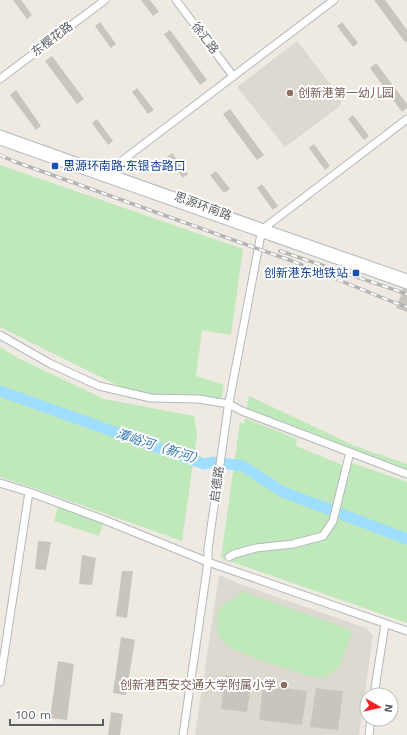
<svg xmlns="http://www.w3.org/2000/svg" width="407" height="735" font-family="'Work Sans','Noto Sans SC',sans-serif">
<rect width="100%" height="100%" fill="#eeeae1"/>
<path fill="#ded9d0" d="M297,41L342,99L340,106L285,147L237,87Z
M219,575L245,586L366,628L373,635L359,735H195Z"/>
<path fill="#bfe8bb" d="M0,165L243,249L231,335L202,330L196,376L224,385L220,405L125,389L0,327Z
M0,347L18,358L104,399L194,416L197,435L182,541L36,489L0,477Z
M249,396L355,446L407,464V475L246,412Z
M245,418L297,439L296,446L350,468L352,463L407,482V623L221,558L240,422L244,424Z
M59,503L105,519L99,536L54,521Z
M241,591L351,630L352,633L339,668L324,678L305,675L286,669L249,656L231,648L219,638C217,626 214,610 226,602C229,600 234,599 237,597L239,592Z"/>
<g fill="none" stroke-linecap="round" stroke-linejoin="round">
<path stroke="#a0deff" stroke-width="11" d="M0,391L204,464L214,462L243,466L283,492L407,539"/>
</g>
<path fill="#c9c5be" d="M13,0H21L32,15L27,19Z
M141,0H150L159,12L153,16Z
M374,0H385L407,30V41L405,42Z
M100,22L116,44L111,48L95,26Z
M342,22L358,43L353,47L337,26Z
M170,30L207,80L200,85L164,34Z
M52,56L84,99L77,104L45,61Z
M376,63L407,104V108L402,112L370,68Z
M137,88L154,110L148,114L132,92Z
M16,90L41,126L36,130L10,95Z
M230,109L264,155L257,160L223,114Z
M353,115L369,136L364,140L348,119Z
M97,119L113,141L108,145L92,123Z
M314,144L330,166L325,170L309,148Z
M172,153L188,174L183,178L167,157Z
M216,171L230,189L224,193L210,175Z
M262,184L278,206L273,210L257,188Z
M404,287L407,288V312L396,308Z
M38,541L51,542L46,570L35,569Z
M82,555L96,558L92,585L79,584Z
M122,571H133L127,618L116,616Z
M121,637L135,640L126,695L113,693Z
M58,661L74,664L67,720L50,718Z
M225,675L252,679L247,712L221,709Z
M263,685L307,691L302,725L259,720Z
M316,688L343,691L338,730L310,727Z
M111,712L123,714L120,735H108Z"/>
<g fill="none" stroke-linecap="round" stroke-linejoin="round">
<g stroke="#b4b8bd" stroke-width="9">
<path id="minor" d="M176,0L233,76
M0,79L105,0
M0,134L264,228L407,278
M0,141L407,285
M106,175L107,172L334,0
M0,335L49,363L99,386L151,398L198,399L229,404L242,411L407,474
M0,483L29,492L102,519L208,562L407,631
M229,557L234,554L256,548L293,544L323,536L333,521L350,452
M0,682L29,492
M374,695L385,624
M183,735L208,562V549L228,408L261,234L264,228L407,119
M369,735L371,719"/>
</g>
<use href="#minor" stroke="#fff" stroke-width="7"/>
<g stroke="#b3b4b4" stroke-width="3.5">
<path id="rail" d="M0,155L13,161L292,261L393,302L407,307
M280,251L407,294"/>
</g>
<use href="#rail" stroke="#fff" stroke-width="2" stroke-dasharray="6" stroke-linecap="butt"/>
</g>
<g fill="#8d6e63" stroke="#fff" stroke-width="1.5">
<circle cx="290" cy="93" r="4"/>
<circle cx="284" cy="685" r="4"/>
</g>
<g fill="#1a4fb4" stroke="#fff" stroke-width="1.5">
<rect x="51" y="162" width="8" height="8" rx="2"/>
<rect x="352" y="269" width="8" height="8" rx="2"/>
</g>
<g text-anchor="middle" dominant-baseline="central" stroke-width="4" stroke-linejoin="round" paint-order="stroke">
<g font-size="12" fill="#5a5f63" stroke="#fff">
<text transform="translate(205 38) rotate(53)">徐汇路</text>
<text transform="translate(52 39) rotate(-37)">东樱花路</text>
<text transform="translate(203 206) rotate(20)">思源环南路</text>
<text transform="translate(217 484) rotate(-82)">启德路</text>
</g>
<g font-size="12" fill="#785e54" stroke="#fff" text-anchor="start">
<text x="298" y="93">创新港第一幼儿园</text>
<text x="276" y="685" text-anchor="end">创新港西安交通大学附属小学</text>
</g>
<g font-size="12" fill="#164399" stroke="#fff" text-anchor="start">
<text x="63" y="166">思源环南路·东银杏路口</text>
<text x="348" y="273" text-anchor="end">创新港东地铁站</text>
</g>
<g font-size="13" font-style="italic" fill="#347aaf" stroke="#fff">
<text transform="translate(160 447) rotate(18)">潭峪河（新河）</text>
</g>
</g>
<g transform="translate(379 707) rotate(98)"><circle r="19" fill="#ffffff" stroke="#bdbfc1"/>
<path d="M0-3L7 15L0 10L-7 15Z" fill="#f62022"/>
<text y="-6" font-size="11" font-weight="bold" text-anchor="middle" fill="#5a5f63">N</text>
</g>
<path d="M10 719v6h93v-6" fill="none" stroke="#5a5f63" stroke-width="2"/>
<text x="16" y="719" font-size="12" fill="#5a5f63" stroke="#ffffff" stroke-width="3" paint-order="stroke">100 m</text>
</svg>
